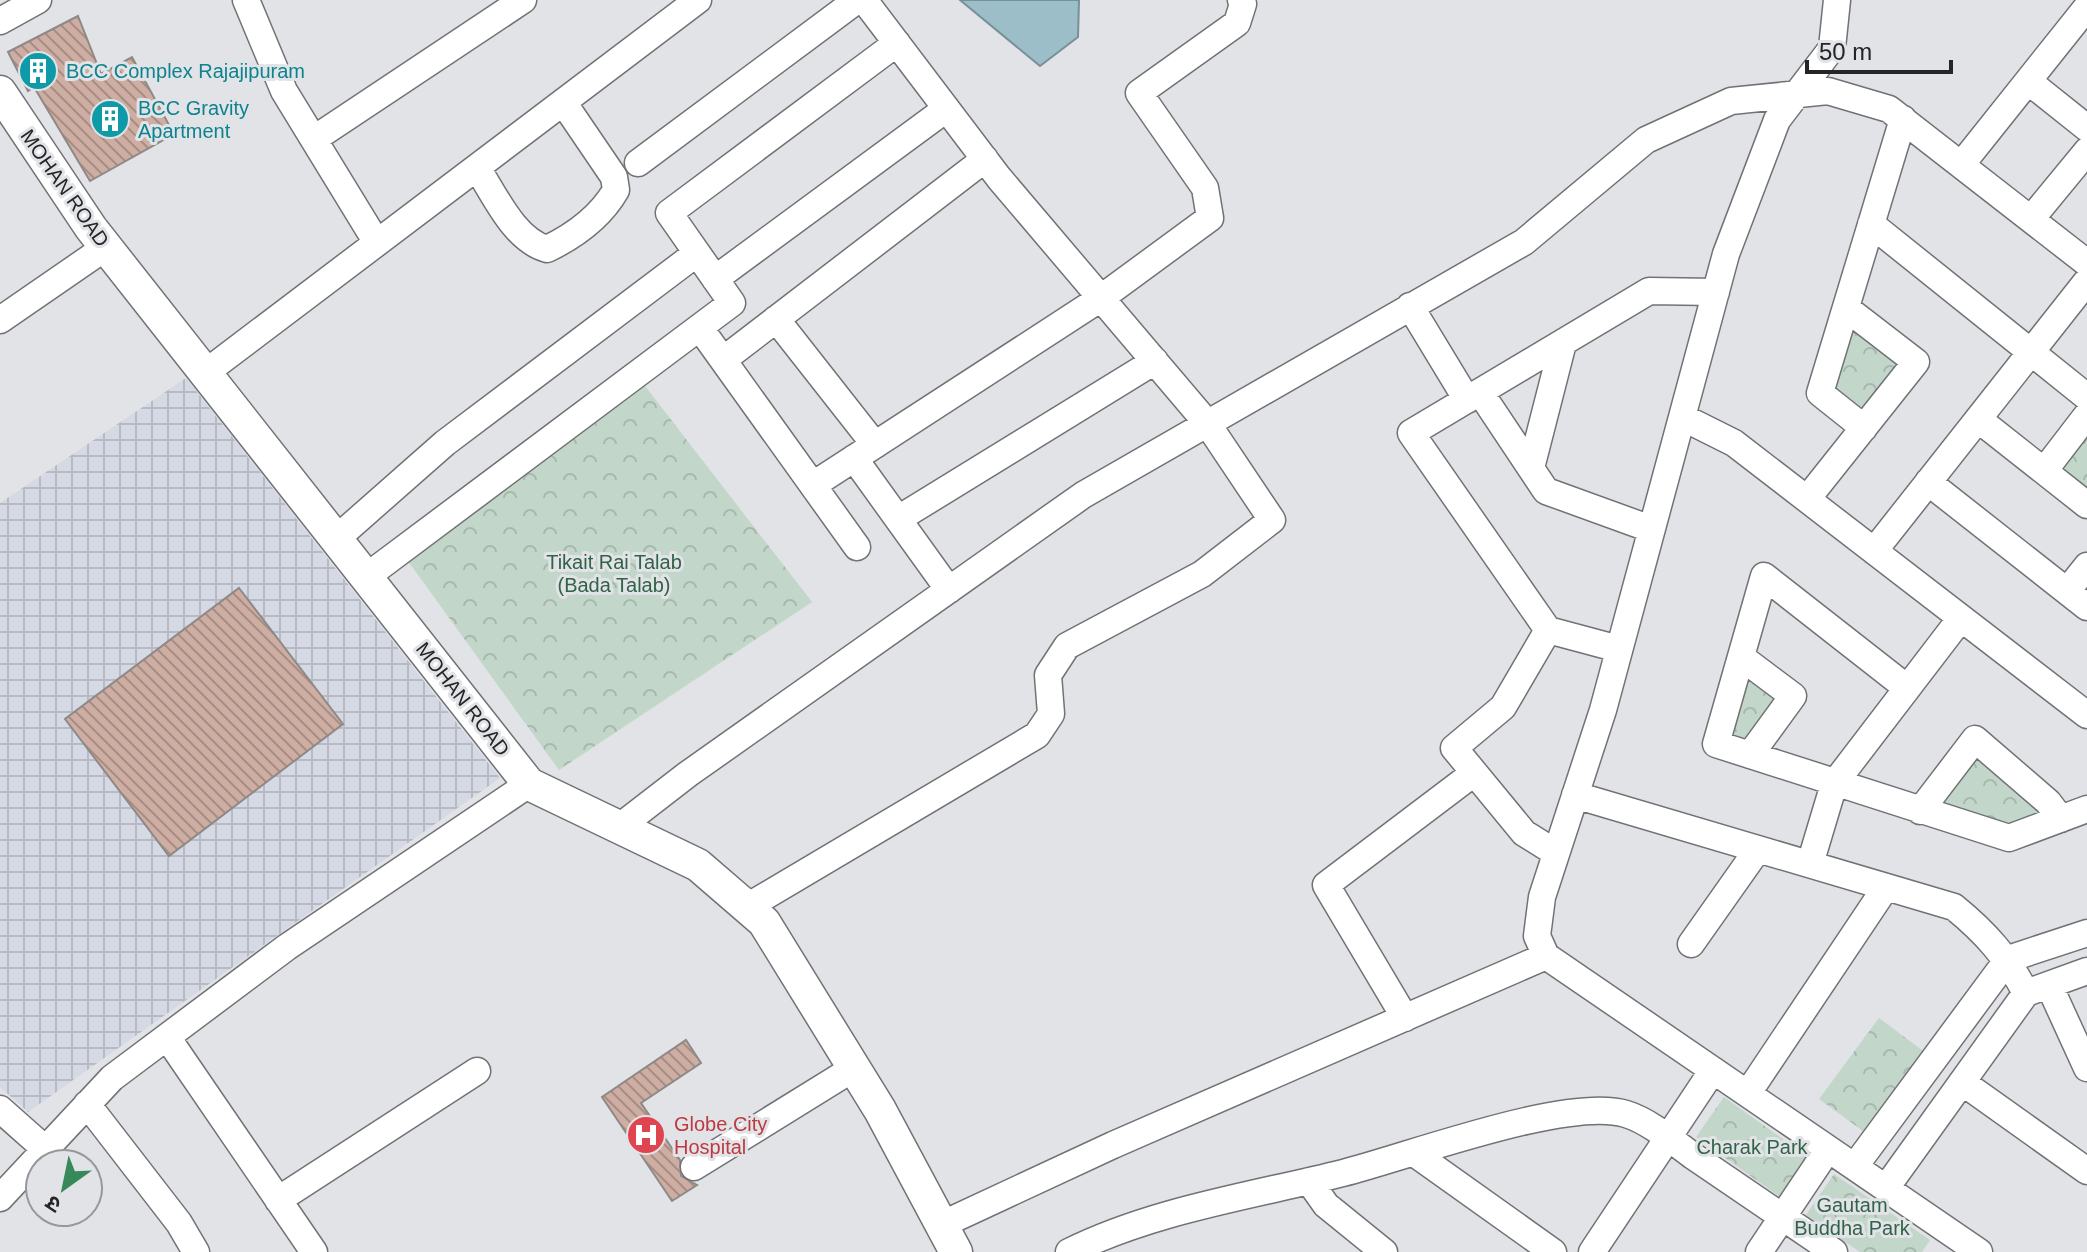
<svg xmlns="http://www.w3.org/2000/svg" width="2087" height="1252" font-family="Arial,'Noto Sans Devanagari',sans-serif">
<defs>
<pattern id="industrial-grid" width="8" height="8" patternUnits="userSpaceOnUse" patternTransform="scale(2)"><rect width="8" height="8" fill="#d5d9e4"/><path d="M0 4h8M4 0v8" fill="none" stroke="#b7bac4"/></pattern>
<pattern id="park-crowns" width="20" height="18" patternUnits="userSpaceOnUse" patternTransform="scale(2)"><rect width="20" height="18" fill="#c2d6c9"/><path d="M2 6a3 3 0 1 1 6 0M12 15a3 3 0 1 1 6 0" fill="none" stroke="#a7b8ad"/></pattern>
<pattern id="building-back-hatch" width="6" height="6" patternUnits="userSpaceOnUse" patternTransform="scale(2)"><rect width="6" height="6" fill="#ceaea2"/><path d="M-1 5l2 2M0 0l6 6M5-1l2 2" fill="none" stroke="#a78d84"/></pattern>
</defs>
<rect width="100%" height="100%" fill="#e1e3e7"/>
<path fill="url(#industrial-grid)" d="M186,378L500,778L28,1112L0,1087V503Z"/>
<path fill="url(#park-crowns)" d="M1853,326L1900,363L1861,414L1830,388Z
M645,386L812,602L559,770L408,561Z
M2087,431V496L2056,471Z
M1745,673L1782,698L1749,744L1727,735Z
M1976,751L2044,814L2018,825L1934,803Z
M1879,1018L1926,1053L1867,1134L1819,1099Z
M1724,1097L1808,1157L1780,1197L1696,1137Z
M1834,1174L1930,1240L1922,1252H1860L1806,1215Z"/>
<path fill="#9bbec9" stroke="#789098" stroke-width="2" d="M960,0H1079L1078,37L1040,66Z"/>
<path fill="url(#building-back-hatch)" stroke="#8e8987" stroke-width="2" d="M78,16L101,74L132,57L174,134L90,181L34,87L28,91L8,52Z
M239,588L343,724L169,856L65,719Z
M686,1040L701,1063L641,1103L680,1160L681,1176L697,1185L672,1201L602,1097Z"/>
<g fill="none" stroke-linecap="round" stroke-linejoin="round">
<g stroke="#707276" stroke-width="29">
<path id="minor" d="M246,0L284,91L377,243
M1837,0L1832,48L1777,120L1726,254L1603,710L1542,897L1537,936L1546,956L1979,1252
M0,21L38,0
M2028,81L2087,128
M314,139L523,0
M638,163L857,0
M1961,165L2087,7
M477,168C495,195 514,240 547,249C574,236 601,216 616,190L614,177L563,102
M2031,219L2087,151
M1871,224L2087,397
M715,279L946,109
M1410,306L1467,400
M776,319L875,445
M0,320L106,247
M700,328L857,547
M723,360L985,159
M205,373L698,0
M1480,392L1546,491L1651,529
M1682,417L1734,443L2087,715
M1978,419L2087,505
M1864,428L1820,393L1903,119
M854,458L949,590
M1531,468L1563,343
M2044,471L2087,415
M1928,482L2087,607
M813,485L1101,298L1210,218L1205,188L1139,93L1237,23L1243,4L1241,0
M1807,499L1916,362L1846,308
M898,519L1155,361
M336,539L445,443L697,253
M1874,551L2087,281
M366,577L732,303L669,213L897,43
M2067,591L2087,566
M1548,630L1503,707L1454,748L1524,833L1556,853
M1619,649L1548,630L1411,433L1649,291L1716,292
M1741,657L1793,696L1750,755
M1907,688L1764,576L1716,744L2009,838L2087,809
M1575,795L1954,907C1986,933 2007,957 2026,993
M1920,811L1975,739L2048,802L2061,819
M622,825L688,774L1083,495L1524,242L1646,140L1731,101L1828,91L1889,109L2087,263
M1810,864L1834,784L1961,618
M747,907L1037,735L1051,714L1048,675L1067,646L1202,574L1272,520L1207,423L999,178L864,0
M1691,944L1758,849
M2049,985L2087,1068
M1405,1018L1326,885L1474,773
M167,1037L314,1252
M1962,1082L2087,1171
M1748,1093L1886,887
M87,1104L179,1223L196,1252
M0,1109L44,1148
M1414,1153L1553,1252
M1855,1166L2008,959L2087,933
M694,1167L854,1068
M1309,1181L1326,1205L1384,1252
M1886,1188L2026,993L2087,971
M0,1198L112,1078L287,947L529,784
M278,1200L477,1071
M941,1225L1113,1145L1546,956
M1069,1252C1154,1210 1251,1196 1343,1173C1407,1157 1568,1096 1626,1114C1649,1121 1674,1142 1693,1156C1740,1188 1787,1220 1834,1252
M1592,1252L1713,1070
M1759,1252L1828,1149"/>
</g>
<g stroke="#707276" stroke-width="35">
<path id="major" d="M0,92L91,228L529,784L698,865L764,922L880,1110L956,1252"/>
</g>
<use href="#minor" stroke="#fff" stroke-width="26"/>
<use href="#major" stroke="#fff" stroke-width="32"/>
</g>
<defs>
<g id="building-disc" transform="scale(2)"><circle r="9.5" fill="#0f9aa8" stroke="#e1e3e7"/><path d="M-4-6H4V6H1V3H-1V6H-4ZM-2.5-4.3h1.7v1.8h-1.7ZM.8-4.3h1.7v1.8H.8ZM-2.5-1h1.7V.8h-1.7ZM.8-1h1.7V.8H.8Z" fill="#fff"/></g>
<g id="hospital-disc" transform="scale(2)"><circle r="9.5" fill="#e0444e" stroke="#e1e3e7"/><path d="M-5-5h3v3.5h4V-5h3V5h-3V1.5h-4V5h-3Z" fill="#fff"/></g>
</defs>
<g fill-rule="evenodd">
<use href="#building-disc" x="38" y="71"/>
<use href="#building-disc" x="110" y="119"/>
<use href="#hospital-disc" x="646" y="1135"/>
</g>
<g text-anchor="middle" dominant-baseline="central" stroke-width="6" stroke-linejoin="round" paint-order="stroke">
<g font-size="20" fill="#0d838f" stroke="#e1e3e7" text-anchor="start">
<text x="66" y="71">BCC Complex Rajajipuram</text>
<text x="138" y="108">BCC Gravity<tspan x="138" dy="23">Apartment</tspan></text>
</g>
<g font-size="20" fill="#252527" stroke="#e1e3e7">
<text transform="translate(65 188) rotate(55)">MOHAN ROAD</text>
<text transform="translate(463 699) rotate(52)">MOHAN ROAD</text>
</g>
<g font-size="20" fill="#316348" stroke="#e1e3e7">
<text x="614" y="562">Tikait Rai Talab<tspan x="614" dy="23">(Bada Talab)</tspan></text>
<text x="1752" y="1147">Charak Park</text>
<text x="1852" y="1205">Gautam<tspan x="1852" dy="23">Buddha Park</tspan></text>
</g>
<g font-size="20" fill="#be3a42" stroke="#e1e3e7" text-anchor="start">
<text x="674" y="1124">Globe City<tspan x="674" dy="23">Hospital</tspan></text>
</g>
</g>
<g transform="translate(64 1188) rotate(213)"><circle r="38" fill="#e1e3e7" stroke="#96979a" stroke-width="2"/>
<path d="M0-6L14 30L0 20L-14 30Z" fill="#38895a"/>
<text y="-12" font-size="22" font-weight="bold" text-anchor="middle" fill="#252527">उ</text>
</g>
<path d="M1807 60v12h144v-12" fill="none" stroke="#252527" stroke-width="4"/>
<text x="1819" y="60" font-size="24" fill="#252527" stroke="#e1e3e7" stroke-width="6" paint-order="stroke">50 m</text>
</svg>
